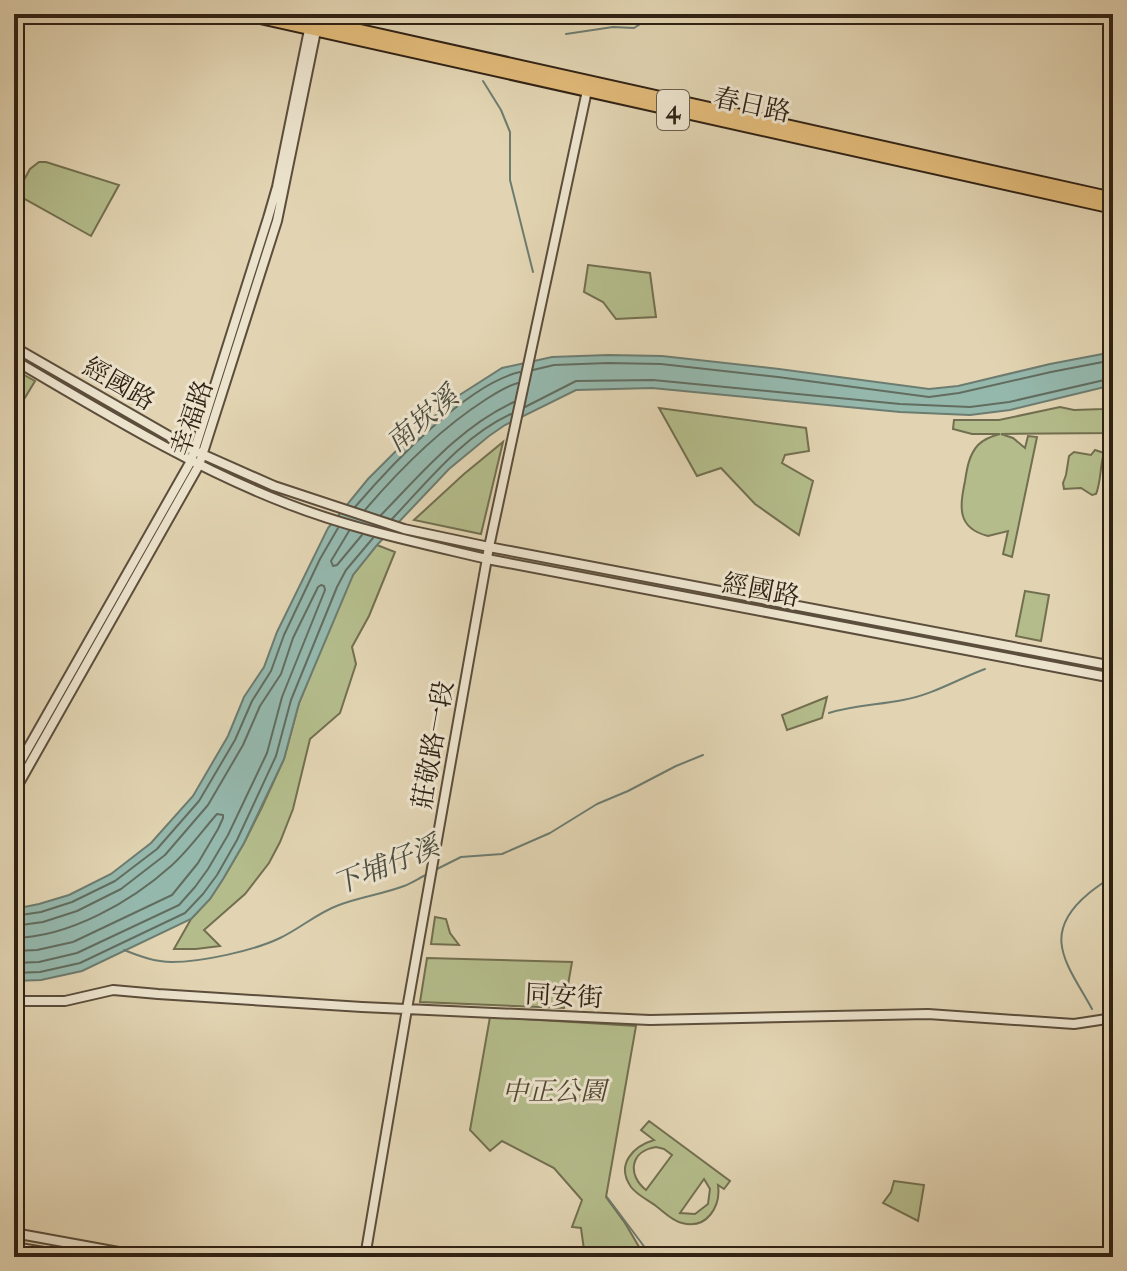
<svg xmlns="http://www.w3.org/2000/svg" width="1127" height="1271" font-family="'IM FELL French Canon','Noto Serif TC',serif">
<rect width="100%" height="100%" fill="#e2d4b2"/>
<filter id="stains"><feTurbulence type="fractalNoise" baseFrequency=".0025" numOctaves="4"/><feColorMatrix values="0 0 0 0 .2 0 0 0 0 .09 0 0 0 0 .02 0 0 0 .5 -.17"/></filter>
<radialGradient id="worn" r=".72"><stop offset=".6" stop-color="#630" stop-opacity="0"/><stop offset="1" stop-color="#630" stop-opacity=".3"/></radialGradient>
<path fill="#b4bc8b" stroke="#726f50" stroke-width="2" fill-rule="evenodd" d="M39,162H46L119,185L91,236L16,194L30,169Z
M588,265L650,273L656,317L616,319L603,302L584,292Z
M17,371L35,381L14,416V375Z
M1113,405V433L1001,434L1013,438L1025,448L1028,436L1037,437L1012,557L1003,554L1008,531L988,536C956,528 960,506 965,481C967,468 969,455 978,445C984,439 992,436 1000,434H972L953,429L954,420H999L1060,407L1074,410L1103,409Z
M659,408L806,428L809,451L785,455L782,463L813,481L799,535L755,504L721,468L697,476Z
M503,442L481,534L414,520L464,474Z
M1095,450L1104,453C1100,465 1101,483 1096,494L1092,495L1081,488L1064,489L1063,483L1066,475L1069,456L1074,452L1091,455Z
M377,545L395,552L369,616L352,647L356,664L340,713L310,739L293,809L280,842L269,863L245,894L204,930L220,946L196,949H174L191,919L210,899L223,879L244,843L262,807L284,759L299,703L345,590L353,575Z
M1025,591L1049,595L1041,641L1016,636Z
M827,697L822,718L787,730L782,715Z
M435,917L446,919L450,933L459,945L431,944Z
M427,958L572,962L564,1008L420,1002Z
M490,1017L636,1026L606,1197L625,1223L645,1257H585L581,1228L572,1227L582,1200L554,1168L502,1141L490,1151L470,1130Z
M649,1121L730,1181L724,1189L718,1185C721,1206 707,1230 682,1223C672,1221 664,1212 656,1206C648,1200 637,1195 631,1187C615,1164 634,1146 654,1140L641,1130ZM656,1147L664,1149L672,1155L646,1190C627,1175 630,1151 656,1147ZM704,1179L710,1189L708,1204L695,1214L680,1213Z
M894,1181L924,1185L918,1221L883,1203L891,1192Z"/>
<path fill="#95b8ad" stroke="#6d7c70" stroke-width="2" d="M1113,352V385L1010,410L970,415L900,412L652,388L576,390L505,425L489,436L449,469L377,545L353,575L299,703L284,759L244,843L223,879L210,899L191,919L82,971L41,980L14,981V909L39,904L69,895L111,874L151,843L193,796L228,736L244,697L264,667L277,632L328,528L368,479L410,437L458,396L502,368L552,357L608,355L662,356L779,369L929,389L958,386L1050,364Z"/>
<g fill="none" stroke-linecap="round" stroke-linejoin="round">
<path stroke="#626d60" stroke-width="2" d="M533,370L554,365L608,363L661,364L778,377L929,397L959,393L1051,372L1113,360
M525,407L576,381L653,380L900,404L970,407L1009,402L1113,378
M355,507C391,465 467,384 520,372
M365,510C400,469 440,429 485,400C496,393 506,386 518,383
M381,515C422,473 460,427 514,402
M392,519C428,481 463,436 511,414
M349,531L331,561L333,566L337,565L362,535
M14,916L41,912L72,902L115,881L157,849L199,801L235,740L252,701L271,671L284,635L320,559L338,528
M14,926L43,922L77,911L121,889L165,855L208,805L243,745L260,706L281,674L293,638L318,587L321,585L324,586L325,590L282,697L267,753L228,835L208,869L195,887L179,905L77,953L39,962L14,963
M14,938C69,937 131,902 171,866C188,851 202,831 217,814L223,815V818L218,829L198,863L172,895L73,942L37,950L14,951
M14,973L40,972L80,963L185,913L203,894L217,875L237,840L276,756L291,700L337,587L346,570L373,538"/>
<path stroke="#6d7c70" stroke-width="2" d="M566,34L613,27L634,28L645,21
M483,81L501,110L510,132V180L533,272
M829,713C854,705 878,705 903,700C932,695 958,679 985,669
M435,870L461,857L502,854L550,833L597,804L628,791L676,766L703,755
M124,950C139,956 155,962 172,962C201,962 253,951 280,938C301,928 317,913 339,905C360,897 383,894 404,886C412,883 419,878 426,875
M1092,1009C1068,965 1039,935 1088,894C1096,887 1105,882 1113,875
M607,1197L652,1257"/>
<g stroke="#5c4e3c" stroke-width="12">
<path id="tertiary" d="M14,347L195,451L274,486L404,529L489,547L1113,666
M14,360C103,412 192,467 288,504C352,529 420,543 487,559L1113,678
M14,773L191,461L268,218L277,187L310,25
M14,792L199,465L277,221L317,26
M14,1001H65L113,990L158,994L362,1007L650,1020L928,1014L1074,1024L1113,1018
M14,1233L146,1257
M14,1247L74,1257
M365,1257L407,1009L489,547L588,86"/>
</g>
<g stroke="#302214" stroke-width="14">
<path id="primary" d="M242,14L1113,208
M288,14L1113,198"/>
</g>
<use href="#tertiary" stroke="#ece3cd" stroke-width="8"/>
<use href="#primary" stroke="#e1ba79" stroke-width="10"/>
</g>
<g text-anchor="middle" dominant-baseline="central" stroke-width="6" stroke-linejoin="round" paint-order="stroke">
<rect fill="#ece3cd" stroke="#685c4c" stroke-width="2" x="657" y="90" width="32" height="40" rx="6"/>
<g font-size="24" font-weight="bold" fill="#302214">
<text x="673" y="110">4</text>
</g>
<g font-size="26" fill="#302214" stroke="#ece3cd">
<text transform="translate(752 105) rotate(12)">春日路</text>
<text transform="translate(119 384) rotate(30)">經國路</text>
<text transform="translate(192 418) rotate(-71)">幸福路</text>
<text transform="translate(761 590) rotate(11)">經國路</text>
<text transform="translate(433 745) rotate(-80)">莊敬路一段</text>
<text transform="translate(564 996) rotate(3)">同安街</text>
</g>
<g font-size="26" font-style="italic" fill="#514832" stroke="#ece3cd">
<text x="554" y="1091">中正公園</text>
</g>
<g font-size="28" font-style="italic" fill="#4e4f42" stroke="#ece3cd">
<text transform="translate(422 419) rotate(-40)">南崁溪</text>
<text transform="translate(386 865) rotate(-22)">下埔仔溪</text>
</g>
</g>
<rect width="1127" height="1271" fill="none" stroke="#e2d4b2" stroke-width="48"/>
<rect x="16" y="16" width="1095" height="1239" fill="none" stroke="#302214" stroke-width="4"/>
<rect x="24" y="24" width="1079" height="1223" fill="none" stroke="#302214" stroke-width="2"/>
<rect width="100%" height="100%" filter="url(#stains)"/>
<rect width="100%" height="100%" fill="url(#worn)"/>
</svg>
